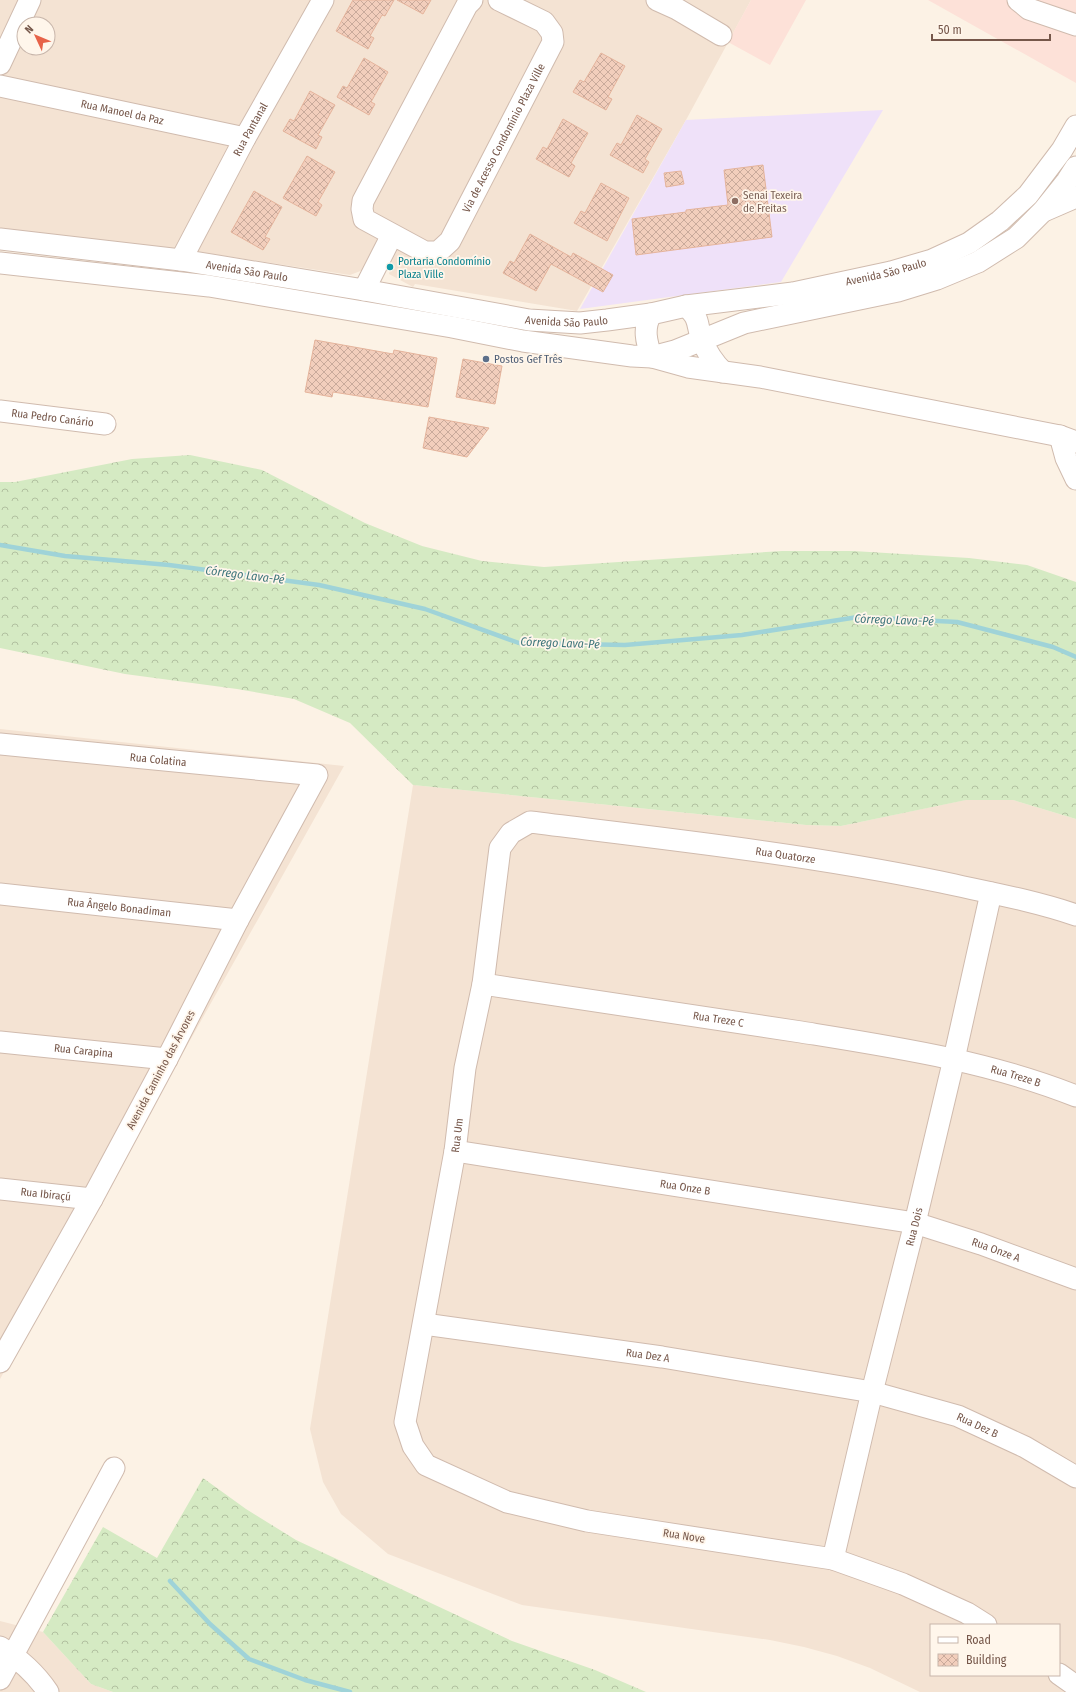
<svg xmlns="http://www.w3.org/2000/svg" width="1076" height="1692" font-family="'Fira Sans Condensed',sans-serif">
<defs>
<pattern id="forest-crowns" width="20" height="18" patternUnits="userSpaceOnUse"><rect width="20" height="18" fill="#d5eac3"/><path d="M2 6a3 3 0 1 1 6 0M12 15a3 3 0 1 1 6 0" fill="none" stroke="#b1c0a0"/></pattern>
<pattern id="building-cross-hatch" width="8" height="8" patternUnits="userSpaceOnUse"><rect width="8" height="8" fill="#f2cebc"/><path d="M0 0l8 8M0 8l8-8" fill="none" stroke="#c9aa9b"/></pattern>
</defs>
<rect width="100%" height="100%" fill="#fcf2e5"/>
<path fill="#f4e3d3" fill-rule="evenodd" d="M0,0H751L686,120L577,311L415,284L413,287L389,274L390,270L368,258L363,270L350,275L193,251L0,230ZM24,24H48V48H24Z
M0,729L344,766L0,1379Z
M413,785L806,825L841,826L965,800H1013L1076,819V1692H920L870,1668L837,1656L804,1647L770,1640L522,1605L388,1554L341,1514L323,1482L310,1429ZM931,1625H1059V1675H931Z
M0,1621L43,1632L91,1684L113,1692H0Z"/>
<path fill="#fde1d8" d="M751,0H806L770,65L728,42Z
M928,0H1076V83Z"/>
<path fill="#efe1f9" d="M883,110L781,282L580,309L686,120Z"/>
<path fill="url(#forest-crowns)" d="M190,455L262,470L365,523L422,546L482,561L544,567L782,551H853L969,558L1027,565L1076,582V819L1013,800H966L841,826L806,825L413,785L350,723L294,699L237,689L125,674L0,648V482H15L132,459Z
M203,1478L246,1509L296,1540L512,1641L595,1670L646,1692H113L91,1684L43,1632L103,1527L157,1558Z"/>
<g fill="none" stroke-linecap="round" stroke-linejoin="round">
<path stroke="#9fd3d8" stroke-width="4.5" d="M0,545L65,556L169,565L319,585L425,609L519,643L625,645L742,635L858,617L957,622L1053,647L1076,657
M170,1581L210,1624L249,1659L305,1680L350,1692"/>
</g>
<path fill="url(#building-cross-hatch)" stroke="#e5b49c" d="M353,0H394L385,16L382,15L370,36L374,38L368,49L336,31Z
M397,0H431L423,14Z
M601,53L625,66L608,97L612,99L606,110L573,92L580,80L584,82Z
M364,58L388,72L371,102L375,104L369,115L337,97L343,86L347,88Z
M310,91L335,105L318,135L322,137L316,149L283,131L290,119L294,121Z
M637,115L662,129L645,159L649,162L643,173L610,155L617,143L621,145Z
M563,119L588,133L571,163L575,166L569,177L536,159L543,147L547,149Z
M307,156L335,172L318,202L322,205L316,216L283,198Z
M763,165L772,237L636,255L632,219L686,212V210L728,205L724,170Z
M681,171L684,184L666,187L664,173Z
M601,183L629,198L607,241L574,223L581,211L585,213Z
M254,191L282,207L265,237L270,239L263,250L231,232Z
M530,234L571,257L573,253L613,275L603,292L551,264L536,291L503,273L510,261L514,263Z
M315,340L393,354L394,350L437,358L428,407L333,392L332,397L305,392Z
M463,359L502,366L495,404L456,397Z
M429,417L489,428L467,457L423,448Z"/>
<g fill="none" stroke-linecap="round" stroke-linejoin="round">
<g stroke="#d0bbae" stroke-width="23">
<g id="minor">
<path id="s1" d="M472,0L467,5L363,201L362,209L364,219L425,252H438L450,241L553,42L552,33L544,22L499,0"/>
<path d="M657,0L677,9L721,35"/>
<path d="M1018,0L1029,9L1076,25"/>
<path d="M0,64L30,0"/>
<path id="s2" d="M0,86L245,138"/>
<path d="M1046,210L1076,197"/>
<path id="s3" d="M0,239L181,260L364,290L529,320L580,323L607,320L651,314L686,306L793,293L891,272L932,260L969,243L1000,221L1028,195L1062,150L1076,126"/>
<path id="s4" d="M181,260L245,138L323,0"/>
<path d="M0,263L209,286L452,327L523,341L632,356L652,357L675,351L744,323L898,291L937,279L978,262L1016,238L1043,211L1067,181L1076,167"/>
<path d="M364,290L392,235"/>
<path d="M686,306C701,319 696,324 702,340C707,353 714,363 723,372"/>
<path d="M651,314C643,328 646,342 652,357L688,367L760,377L1060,436L1076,442"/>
<path id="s5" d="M0,411L105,424"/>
<path d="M1060,436L1066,458L1076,479"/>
<path id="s6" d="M0,744L317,775L238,920L167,1059L92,1199L0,1362"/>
<path id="s7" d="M0,894L238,920"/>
<path id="s8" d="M483,984C589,999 695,1015 801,1032C894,1047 988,1061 1076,1096"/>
<path id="s9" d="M0,1042L167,1059"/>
<path id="s10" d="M455,1151L915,1223L981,1244L1076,1279"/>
<path id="s11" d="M0,1189L92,1199"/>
<path id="s12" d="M424,1324L662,1357L872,1392L958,1416L1025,1447L1076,1477"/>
<path id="s13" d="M833,1559L872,1392L915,1223L954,1059L991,893"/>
<path id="s14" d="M986,1625L967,1613L903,1584L833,1559L587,1521L507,1502L426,1465L413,1446L405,1422L455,1151L465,1068L483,984L500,848L511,833L530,822C667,839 805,854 941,882C986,892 1032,900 1076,915"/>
<path d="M0,1647C18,1658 36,1674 48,1692"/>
<path d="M1059,1674L1076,1686"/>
<path d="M0,1679L114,1468"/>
</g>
</g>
<use href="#minor" stroke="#fff" stroke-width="21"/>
</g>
<circle fill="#8d6e63" stroke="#fff6eb" stroke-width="1.5" cx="735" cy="201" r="4"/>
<circle fill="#0f9aa8" stroke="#fff6eb" stroke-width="1.5" cx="390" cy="267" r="4"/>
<circle fill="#5c6f8a" stroke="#fff6eb" stroke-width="1.5" cx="486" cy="359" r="4"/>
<g text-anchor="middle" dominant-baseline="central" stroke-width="3.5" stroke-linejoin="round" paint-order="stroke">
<g font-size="11" fill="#76574a" stroke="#fff6eb">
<text stroke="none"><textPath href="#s2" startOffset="125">Rua Manoel da Paz</textPath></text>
<text stroke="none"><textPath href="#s4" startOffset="148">Rua Pantanal</textPath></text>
<text stroke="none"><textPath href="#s1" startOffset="462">Via de Acesso Condomínio Plaza Ville</textPath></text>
<text stroke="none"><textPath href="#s3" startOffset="249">Avenida São Paulo</textPath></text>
<text stroke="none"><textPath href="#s3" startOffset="897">Avenida São Paulo</textPath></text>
<text stroke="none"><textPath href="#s3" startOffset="573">Avenida São Paulo</textPath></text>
<text stroke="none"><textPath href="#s5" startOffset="53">Rua Pedro Canário</textPath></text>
<text stroke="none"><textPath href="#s6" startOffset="159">Rua Colatina</textPath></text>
<text stroke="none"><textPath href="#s14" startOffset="1516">Rua Quatorze</textPath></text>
<text stroke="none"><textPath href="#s7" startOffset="120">Rua Ângelo Bonadiman</textPath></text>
<text stroke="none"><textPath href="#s8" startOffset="238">Rua Treze C</textPath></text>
<text stroke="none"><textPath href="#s9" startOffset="84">Rua Carapina</textPath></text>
<text transform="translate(161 1070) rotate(-62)">Avenida Caminho das Árvores</text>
<text stroke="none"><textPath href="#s8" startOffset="541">Rua Treze B</textPath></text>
<text stroke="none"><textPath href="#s14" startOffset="927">Rua Um</textPath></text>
<text stroke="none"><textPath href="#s10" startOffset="233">Rua Onze B</textPath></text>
<text stroke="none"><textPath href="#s11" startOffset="46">Rua Ibiraçú</textPath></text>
<text stroke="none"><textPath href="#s13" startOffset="342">Rua Dois</textPath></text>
<text stroke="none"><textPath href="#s10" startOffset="551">Rua Onze A</textPath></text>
<text stroke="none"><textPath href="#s12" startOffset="226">Rua Dez A</textPath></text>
<text stroke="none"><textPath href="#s12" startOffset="564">Rua Dez B</textPath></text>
<text transform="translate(684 1536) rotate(9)">Rua Nove</text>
</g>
<g font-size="11" fill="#785e54" stroke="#fff6eb" text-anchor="start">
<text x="743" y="195">Senai Texeira<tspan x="743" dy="13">de Freitas</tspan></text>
</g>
<g font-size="11" fill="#0d838f" stroke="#fff6eb" text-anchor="start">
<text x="398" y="261">Portaria Condomínio<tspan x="398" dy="13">Plaza Ville</tspan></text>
</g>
<g font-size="11" fill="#4e5e75" stroke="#fff6eb" text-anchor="start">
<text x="494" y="359">Postos Gef Três</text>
</g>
<g font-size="12" font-style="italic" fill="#3d757b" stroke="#fff6eb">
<text transform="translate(245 575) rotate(7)">Córrego Lava-Pé</text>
<text transform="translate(894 620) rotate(2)">Córrego Lava-Pé</text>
<text transform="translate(560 643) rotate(2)">Córrego Lava-Pé</text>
</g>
</g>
<rect x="930" y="1624" width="130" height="52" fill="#fff6eb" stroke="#c8b6ab"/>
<rect x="938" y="1637" width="20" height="6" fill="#ffffff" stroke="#c8b6ab"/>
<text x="966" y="1644" font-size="12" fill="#76574a">Road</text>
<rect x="938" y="1654" width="20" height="12" fill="url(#building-cross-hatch)" stroke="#c8b6ab"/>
<text x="966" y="1664" font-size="12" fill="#76574a">Building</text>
<g transform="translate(36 36) rotate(314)"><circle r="19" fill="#fff6eb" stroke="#c8b6ab"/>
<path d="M0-3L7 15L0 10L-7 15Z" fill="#e76349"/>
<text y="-6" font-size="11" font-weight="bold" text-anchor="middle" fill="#76574a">N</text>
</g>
<path d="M932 34v6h118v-6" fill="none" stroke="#76574a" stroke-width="2"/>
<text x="938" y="34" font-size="12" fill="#76574a" stroke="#fff6eb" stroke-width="3" paint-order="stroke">50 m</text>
</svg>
